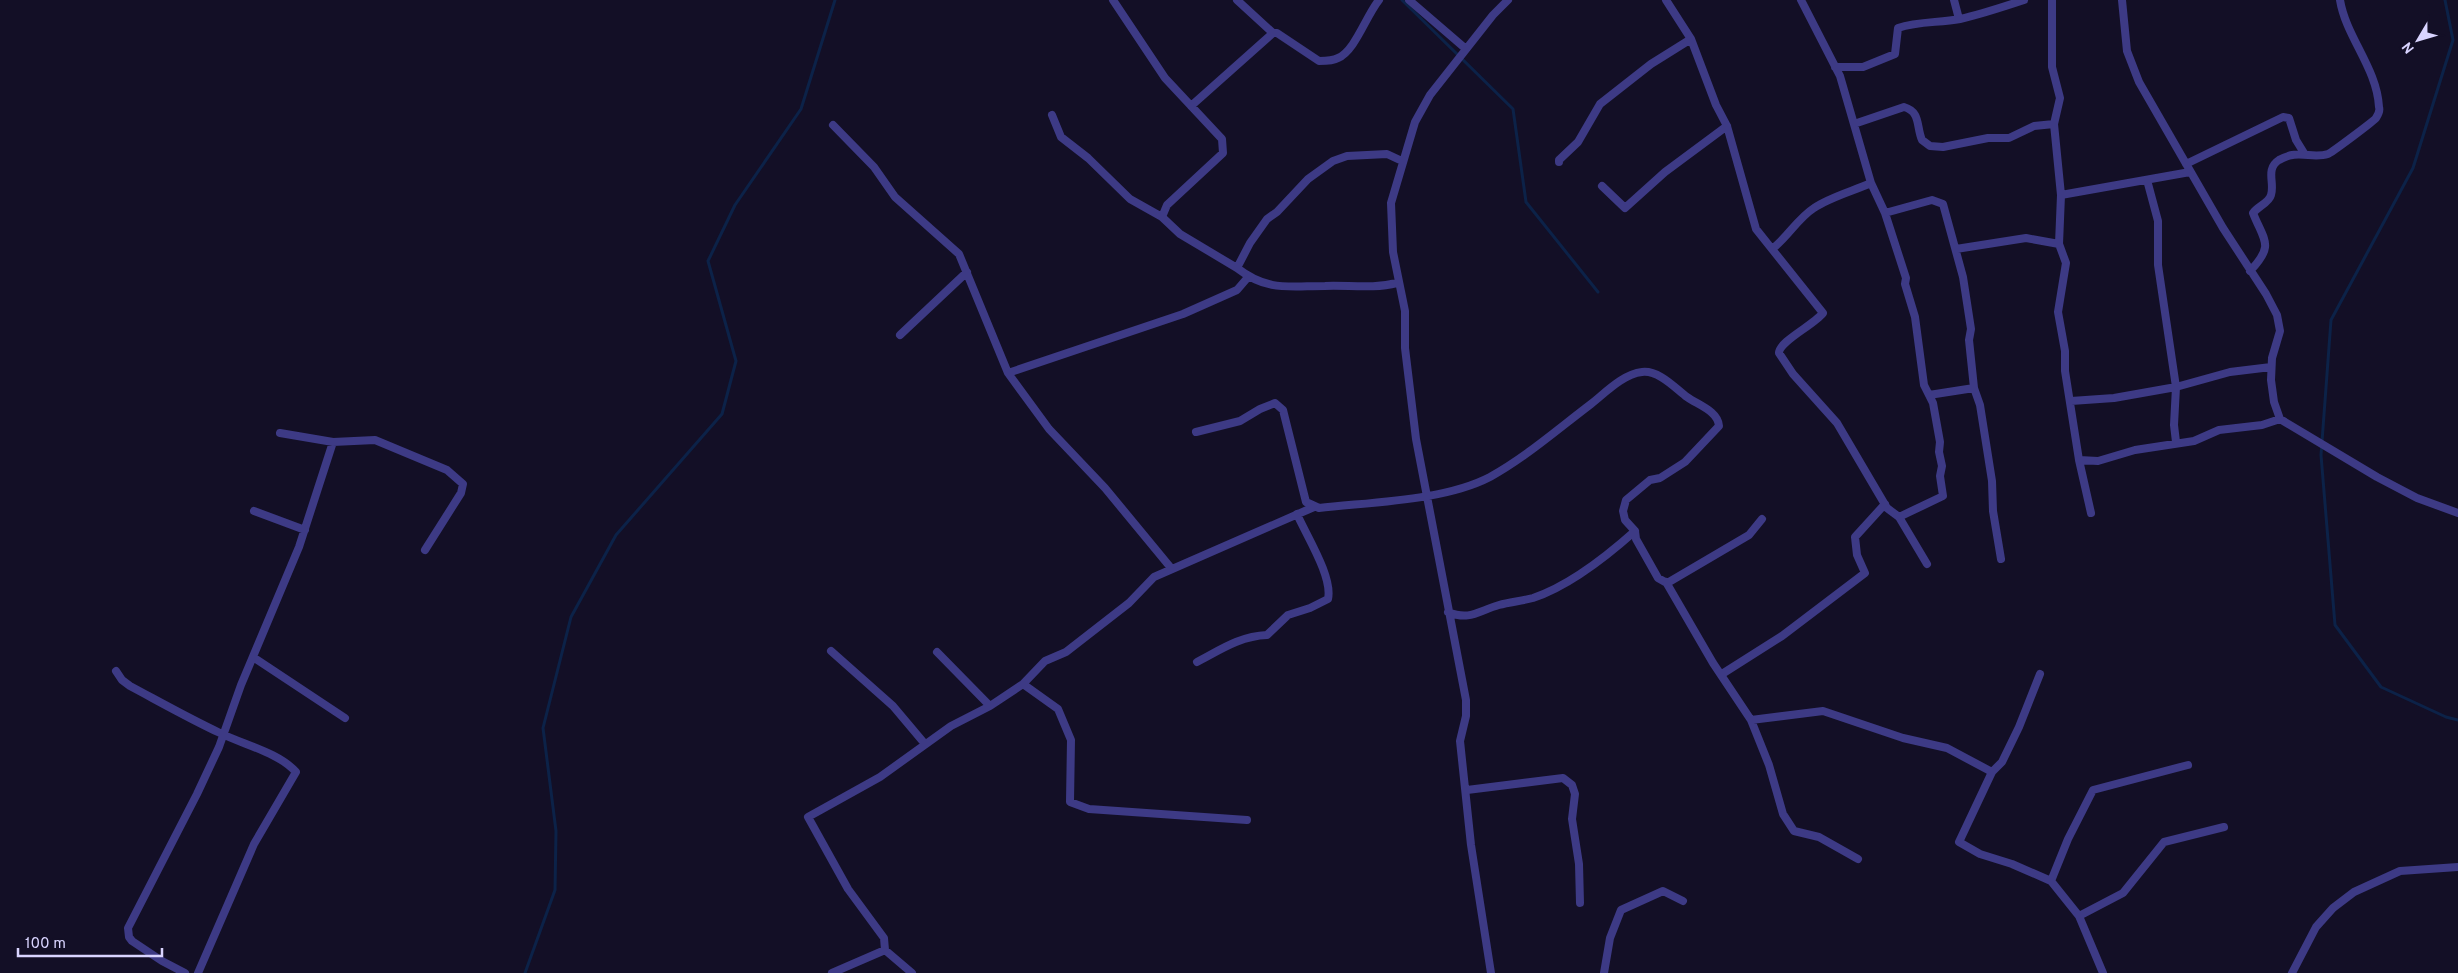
<svg xmlns="http://www.w3.org/2000/svg" width="2458" height="973" font-family="Overpass,sans-serif">
<rect width="100%" height="100%" fill="#130f26"/>
<g fill="none" stroke-linecap="round" stroke-linejoin="round">
<path stroke="#0c2248" stroke-width="3" d="M1402,0L1513,109L1526,202L1598,292
M2445,0L2453,40L2413,168L2331,320L2321,455L2335,625L2381,687L2446,717L2458,720
M525,973L555,890L556,831L543,728L571,617L616,535L722,414L736,361L708,261L735,205L801,109L835,0"/>
<path stroke="#3d3a85" stroke-width="8" d="M1113,0L1165,78L1222,139L1223,153L1167,205L1162,217
M1237,0L1273,33
M1409,0L1466,49
M1666,0L1691,39L1716,105L1727,126L1756,229L1823,313C1814,325 1779,341 1779,353L1793,374L1837,423L1887,508L1899,517L1927,564
M1801,0L1840,76L1871,183L1885,213L1906,278L1905,284L1915,317L1924,385L1933,403L1940,442L1939,452L1942,466L1940,476L1943,496L1899,517
M1954,0L1959,19
M2052,0V67L2060,98L2054,124L2061,195L2059,244L2066,263L2058,312L2065,351V371L2079,460L2091,513
M2122,0L2127,51L2139,82L2223,228L2266,294L2277,315L2280,331L2272,358L2271,380L2274,402L2280,419L2377,477L2417,498L2458,513
M1835,67H1863L1895,54L1898,28C1918,21 1939,23 1960,19C1982,14 2003,7 2024,0
M1191,106L1273,33H1277L1319,61C1325,61 1333,61 1338,58C1355,51 1366,16 1379,0
M1052,115L1061,137L1088,158L1130,199L1162,217L1180,234L1237,268
M1854,124L1904,107C1921,112 1916,126 1922,140L1930,146L1943,147L1988,138H2009L2034,126L2054,124
M833,125L874,167L895,197L959,254L1008,373L1049,429L1105,488L1171,568
M1559,162V160L1578,142L1600,104L1651,64L1691,39
M2186,164L2283,117L2289,118L2296,140L2304,153
M2147,180L2158,221V265L2176,387L2174,425L2176,442
M1602,186L1625,208L1665,172L1727,126
M2061,195L2190,172
M1885,213L1932,200L1943,204L1963,277L1971,329L1969,340L1974,388L1980,405L1992,481L1993,511L2001,559
M1772,249C1788,237 1797,219 1814,208C1830,197 1853,191 1871,183
M1956,249L2026,238L2059,244
M2250,271C2275,245 2264,241 2253,213C2258,206 2269,203 2271,195C2275,183 2265,169 2279,160C2297,149 2312,159 2328,154C2331,153 2374,121 2376,118C2378,115 2380,110 2379,107C2377,68 2346,37 2340,0
M1397,283C1373,289 1349,285 1325,286C1289,286 1268,292 1237,268L1250,243L1267,219L1277,212L1308,179L1333,161L1347,156L1387,154L1402,161
M900,335L967,272
M1008,373L1183,314L1237,290L1249,276
M1929,395L1974,388
M2071,401L2114,398L2176,387L2230,372L2271,367
M1196,432L1240,421L1260,409L1275,403L1283,410L1306,502L1319,508C1371,502 1444,501 1490,477C1526,457 1558,429 1591,404C1605,393 1623,374 1642,372C1659,370 1675,388 1687,397C1698,405 1718,411 1719,426L1685,462L1660,478L1650,480L1626,500L1623,511L1625,520L1635,531C1607,556 1569,586 1533,598C1522,601 1510,602 1499,605C1478,611 1470,621 1448,612
M280,433L333,442L375,440L447,470L463,484L461,493L425,550
M2079,460L2098,461L2135,450L2194,441L2219,430L2262,425L2280,419
M254,511L305,530
M1635,531L1636,539L1658,578L1665,582H1669L1749,535L1762,519
M1666,582L1713,663L1751,720L1769,765L1783,814L1794,831L1819,837L1858,859
M831,651L893,706L925,744
M937,652L990,706
M253,657L345,718
M1197,662C1220,650 1240,636 1267,635L1288,615L1310,608L1328,599C1333,577 1306,535 1297,514
M116,671L122,680L130,686C160,702 190,719 220,733C244,745 278,752 296,772L254,844L198,973
M1722,674L1782,636L1865,573L1857,555L1855,537L1885,504
M2040,674L2019,727L2002,762L1992,772L1959,842L1980,854L2012,864L2051,881L2079,916
M1023,684L1058,709L1071,740L1070,802L1089,809L1247,820
M1751,720L1823,711L1903,738L1947,748L1992,772
M1467,790L1563,778L1572,785L1575,794L1572,819L1579,864L1580,903
M2051,881L2068,839L2093,790L2188,765
M885,950L884,938L848,889L808,817L880,777L951,726L990,706L1023,684L1045,661L1066,652L1129,603L1154,577L1314,507
M185,973L162,961L132,941L129,937L128,928L197,794L219,747L241,685L299,547L333,442
M832,973L885,950L912,973
M1491,973L1471,845L1460,741L1466,716V700L1416,439L1405,348V311L1393,252L1391,203L1415,122L1430,95L1493,15L1508,0
M1604,973L1610,938L1621,910L1663,891L1683,901
M2103,973L2079,916L2123,893L2164,842L2224,827
M2292,973L2316,927L2333,908L2354,892L2400,871L2458,867"/>
</g>
<g transform="translate(2418 40) rotate(232)" stroke="#130f26" stroke-width="4" paint-order="stroke">
<path d="M0-4L9 19L0 12L-9 19Z" fill="#d9d4ff"/>
<text y="-8" font-size="14" font-weight="bold" text-anchor="middle" fill="#d9d4ff">N</text>
</g>
<path d="M18 948v8h144v-8" fill="none" stroke="#d9d4ff" stroke-width="2.5"/>
<text x="25" y="948" font-size="15" fill="#d9d4ff" stroke="#130f26" stroke-width="4" paint-order="stroke">100 m</text>
</svg>
